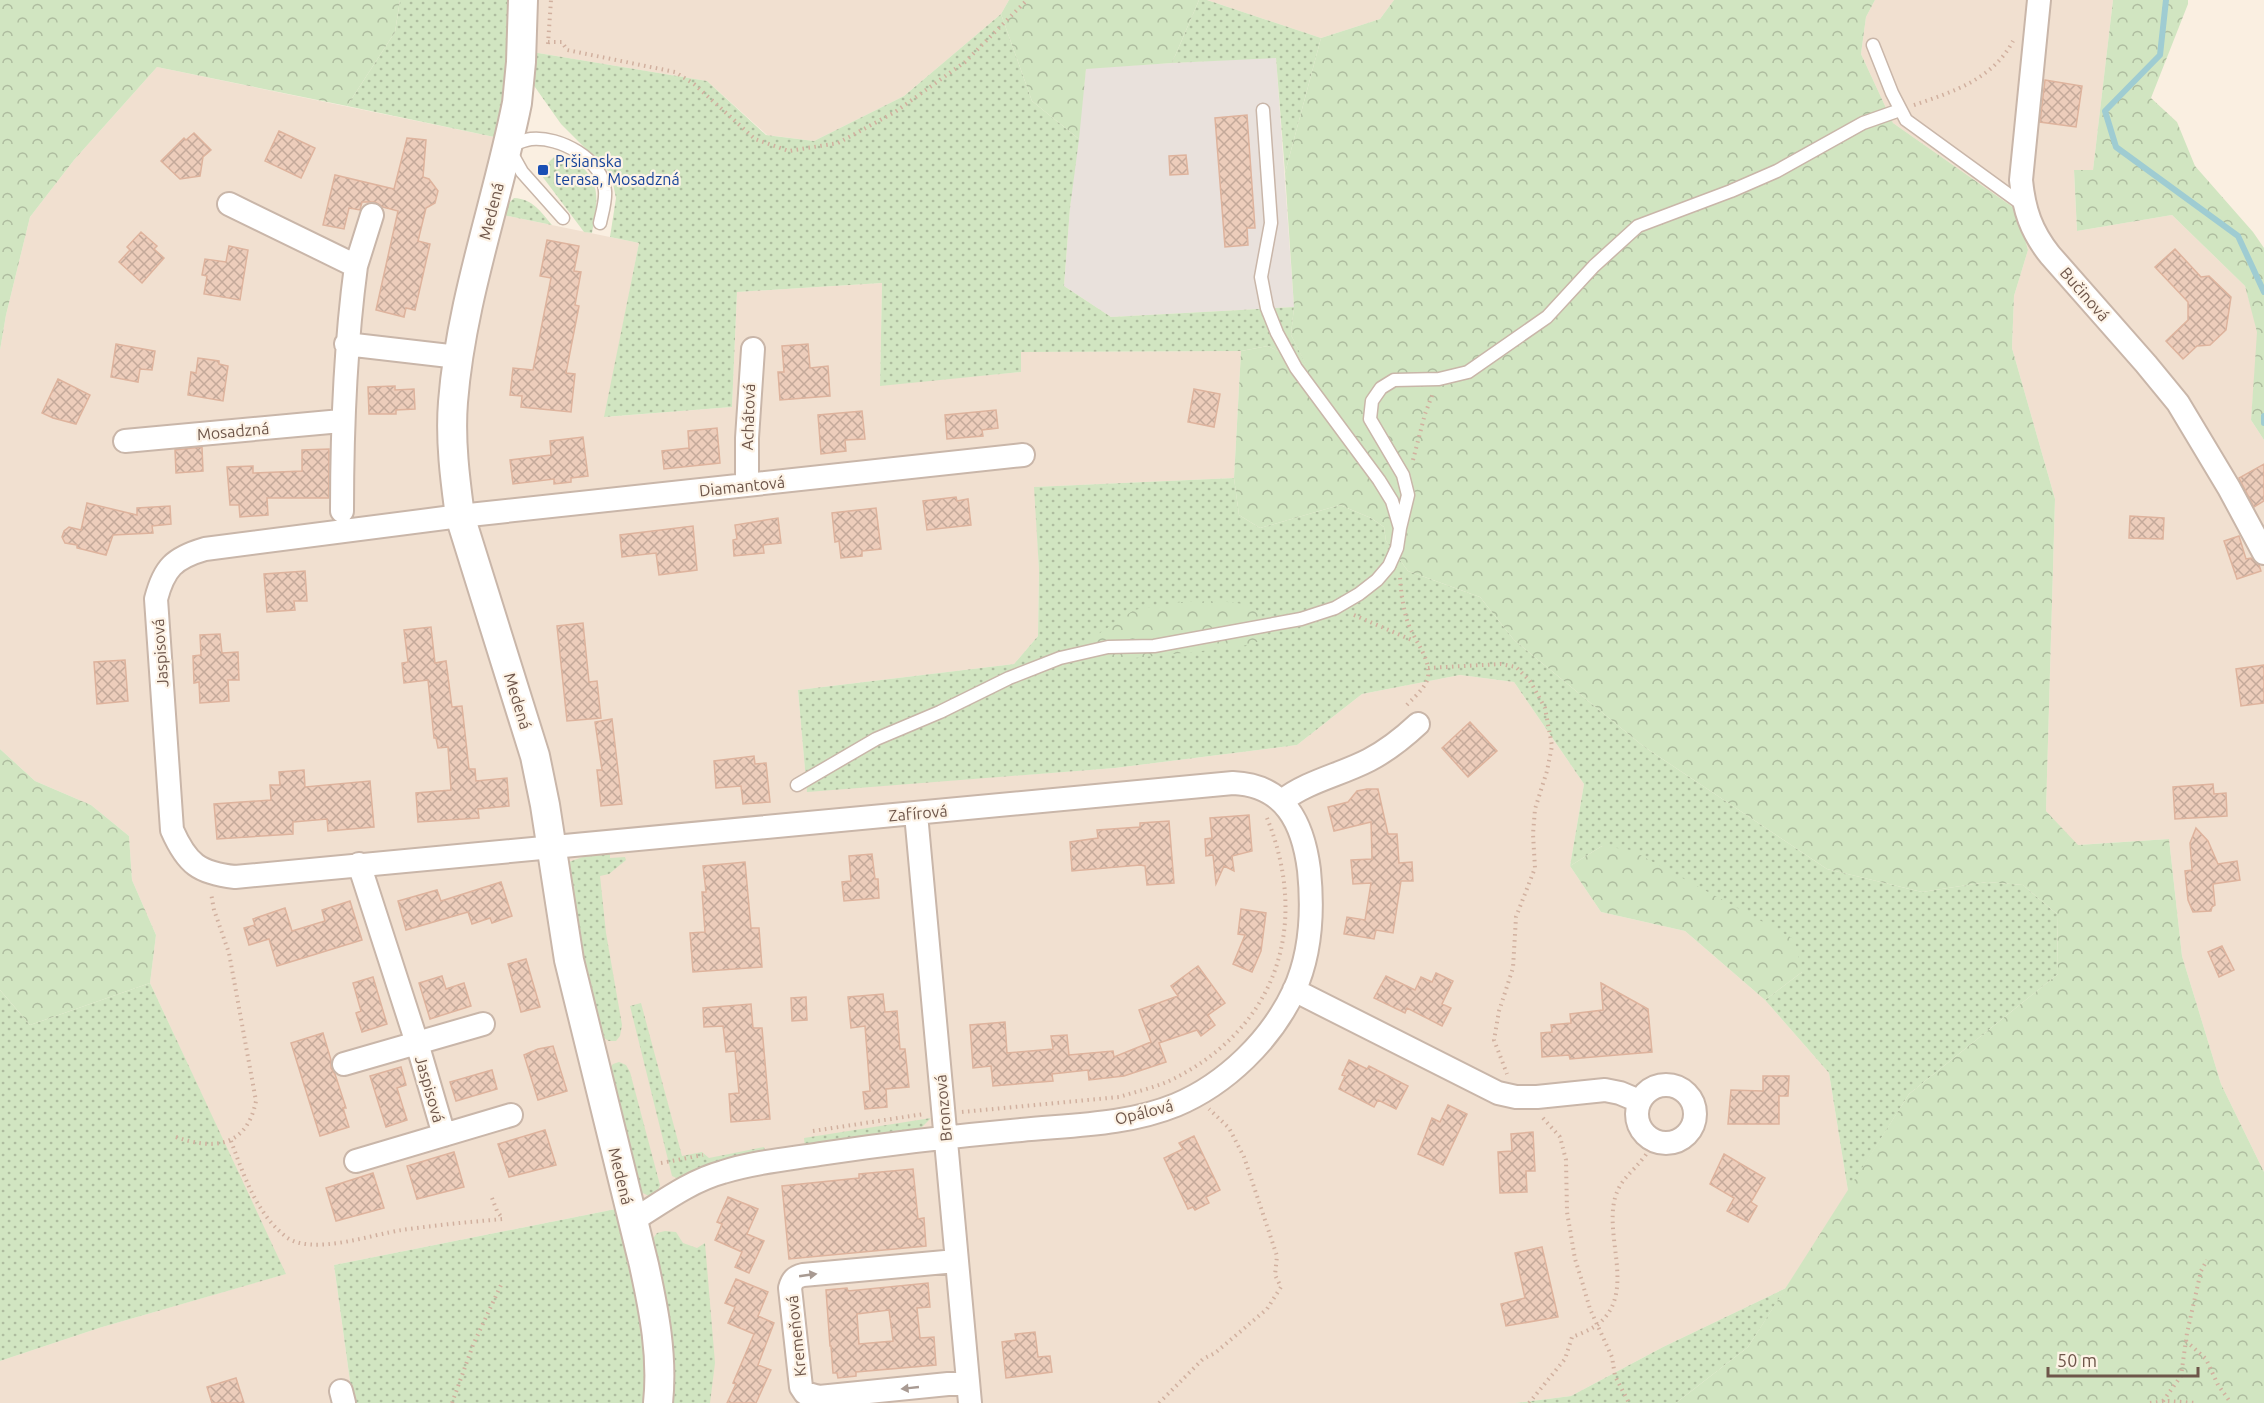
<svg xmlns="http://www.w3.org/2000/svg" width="2264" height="1403" font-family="Ubuntu,sans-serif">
<defs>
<pattern id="grass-dots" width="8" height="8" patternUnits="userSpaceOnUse" patternTransform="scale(1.5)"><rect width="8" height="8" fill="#d1e5c1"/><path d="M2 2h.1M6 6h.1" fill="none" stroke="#aebc9f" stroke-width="1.8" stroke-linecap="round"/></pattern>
<pattern id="forest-crowns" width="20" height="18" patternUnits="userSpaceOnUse" patternTransform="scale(1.5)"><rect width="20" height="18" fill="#d1e5c1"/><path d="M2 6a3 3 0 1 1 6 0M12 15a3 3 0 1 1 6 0" fill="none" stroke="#aebc9f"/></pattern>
<pattern id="building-cross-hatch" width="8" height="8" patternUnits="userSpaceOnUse" patternTransform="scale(1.5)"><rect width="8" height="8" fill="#edcdbb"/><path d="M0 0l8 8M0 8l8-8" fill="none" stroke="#c4a99a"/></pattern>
</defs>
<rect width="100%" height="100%" fill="#faefe1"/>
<path fill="#f1e0d0" d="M535,0H1009L1001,14L904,96L814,141L767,135L707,81L532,52Z
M1207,0H1394L1380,19L1321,38Z
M1875,0H2113L2093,170L2074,171L2077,231L2172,215L2245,286L2258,332L2251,420L2264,440V1172L2221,1084L2182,956L2169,839L2077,845L2046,811L2055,499L2012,348L2014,296L2028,250L2017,210L1893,123L1861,54L1866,17Z
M157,67L499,138L446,419L509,691L616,1209L334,1265L353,1403H0V1361L99,1328L285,1274L150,983L156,935L132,880L129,836L91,805L35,781L0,749V350L6,315L30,217L74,160Z
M503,215L639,243L605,417L732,407L737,292L882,283L880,385L1021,372L1020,352L1241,351L1234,478L1035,487L1039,570L1038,636L1014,664L798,690L807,791L1115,768L1297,745L1362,694L1460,675L1514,682L1584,784L1570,866L1601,912L1685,931L1765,1000L1829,1073L1848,1191L1786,1288L1663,1347L1571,1396L1515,1403H673L675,1390L665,1303L473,527L462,449L467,359Z"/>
<path fill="#e9e1dc" d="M1276,57L1294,307L1111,317L1064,286L1070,208L1086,68Z"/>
<path fill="url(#grass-dots)" d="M400,0H511L508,82L499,138L347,106L395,32Z
M1199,0H1207L1321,38L1285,173L1276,58L1172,63Z
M1001,14L1032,101L1079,139L1070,208L1064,286L1111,317L1294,307L1291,335L1307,366L1268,346L1241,351L1021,352V372L880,386L882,283L737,292L732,407L604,417L639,243L610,237L616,198L611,174L561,124L530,80L532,52L707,81L766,135L814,141L904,96Z
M557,154C568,156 573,159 582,167C603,185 596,209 592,233L584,232L542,176L544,167Z
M514,198C533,199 541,212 552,225L503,215L508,204Z
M1234,478L1239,515L1260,528L1340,505L1371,518L1384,527L1386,541L1408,571L1480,597L1514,640L1643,746L1827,869L1922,892L1987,882L2023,885L2057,914L2058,974L1909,1094L1848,1191L1829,1073L1765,1000L1802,972L1602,846L1570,866L1584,784L1514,682L1460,675L1362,694L1297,745L1115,768L807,792L798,690L1014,664L1038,636L1039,570L1034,487Z
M610,852V858L625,857L626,860L609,874L600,876L606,933L622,1025L620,1036L616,1041H609L600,1036L578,951L569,862L588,855Z
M150,983L286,1274L99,1328L0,1361V990L30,1025Z
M641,1003L682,1156L702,1152L709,1158L764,1147L766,1154L679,1179L672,1176L630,1006Z
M619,1062L626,1065L630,1072L660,1185L658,1191L649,1196L634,1189L609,1069L613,1064Z
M931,1118L922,1127L914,1131L805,1147L804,1138Z
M616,1209L644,1328L649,1403H353L334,1265Z
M665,1231L676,1232L683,1243L697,1248L705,1243L715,1363L710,1403H673L675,1390L665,1303L649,1244L657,1233Z
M1786,1288L1748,1347L1676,1403H1515L1571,1396L1663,1347Z"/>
<path fill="url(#forest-crowns)" d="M0,0H400L395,32L347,106L157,67L74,160L30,217L6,315L0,350Z
M1009,0H1199L1172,63L1086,69L1079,139L1032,101L1001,14Z
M1394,0H1875L1866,17L1861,54L1893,123L2017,210L2028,250L2014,296L2012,348L2055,499L2046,811L2078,845L2169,839L2182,956L2221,1084L2264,1172V1403H1676L1748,1347L1909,1094L2058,974L2057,914L2023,885L1987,882L1922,892L1827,869L1643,746L1514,640L1480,597L1408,571L1386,541L1384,527L1371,518L1340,505L1260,528L1239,515L1234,478L1241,351L1268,346L1306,365L1291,335L1294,307L1285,173L1321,38L1380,19Z
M2113,0H2188V4L2151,98L2177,122L2195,166L2253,232L2264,248V440L2251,420L2257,332L2245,286L2172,215L2077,231L2074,170H2093Z
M1219,601L1252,605L1265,620L1260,641L1239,647L1097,662L1082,645L1134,610L1181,602Z
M0,749L35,781L91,805L129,836L132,880L156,935L150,983L30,1025L0,990Z
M1602,846L1631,850L1794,939L1802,972L1765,1000L1685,931L1601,912L1570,866Z"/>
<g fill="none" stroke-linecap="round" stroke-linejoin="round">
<path stroke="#9fccd2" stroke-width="6" d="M2166,0L2160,55L2105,111L2116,147L2238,236L2264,292
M2264,416V423"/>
</g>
<path fill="url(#building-cross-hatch)" stroke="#deb39d" stroke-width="1.5" fill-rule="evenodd" d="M2045,80L2082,86L2076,127L2040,122Z
M1247,115L1255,228H1247L1248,245L1225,247L1215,118Z
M279,131L315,148L301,178L265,161Z
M194,133L211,150L203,157L200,176L180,179L161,161L184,138L186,140Z
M407,138L426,140L423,177L429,179L438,191L435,203L426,208L418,241L430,244L415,310L406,308L404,317L376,310L398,211L383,207L375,202H362L360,210L349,208L344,229L323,225L335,175L394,189Z
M1186,155L1188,174L1170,175L1169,156Z
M141,232L157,246L154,249L164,258L142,283L119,262L130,250L127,247Z
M547,240L579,246L574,271L581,272L575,305L579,306L566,373L575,374L571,412L521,407L522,396L510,395L513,368L533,370L551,278L540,276Z
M229,246L248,250L240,300L204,294L207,276L202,275L205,259L226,262Z
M2175,249L2201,277L2209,276L2231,297L2226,330L2210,345L2197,346L2183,359L2166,341L2188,320V302L2155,267Z
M116,344L155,351L152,370L140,369L138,382L111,377Z
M808,344L810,368L828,366L830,396L780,400L778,372H784L782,346Z
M198,358L219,361V364L228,366L223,401L188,395L191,372L196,373Z
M58,379L90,395L76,424L53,418L42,413Z
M395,386V390L414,389L415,409L396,410V414H369L368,387Z
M1194,389L1220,394L1214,427L1188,422Z
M996,410L998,428L982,430L983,436L947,439L945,415Z
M862,411L865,439L845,440L846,451L821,454L818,415Z
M717,428L720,463L664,469L662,451L689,448L688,431Z
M583,437L588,476L571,478V482L554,484V479L513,484L510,460L551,455L550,441Z
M202,447L203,471L176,473L175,450Z
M329,449V498H267L268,515L240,517L239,505H230L227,467L253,466V473L302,471V450Z
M2264,464V501L2254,507L2239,478Z
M956,497L957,501L968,499L971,525L927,530L923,501Z
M87,503L137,515V508L170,506L171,524L152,526L153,533L113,535L106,555L77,548V545L65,543L62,537L64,531L69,527L81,530Z
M876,508L881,549L862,551V556L841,558L839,541L835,542L832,513Z
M2130,516L2164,518L2163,539L2129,538Z
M778,518L781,543L763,545L764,553L734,556L733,540L737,539L735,525Z
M693,526L697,570L659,575L656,553L622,557L620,535Z
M2239,536L2246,559L2251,558L2259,565L2261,571L2237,579L2224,541Z
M305,571L307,601H294L295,610L267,612L264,574Z
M583,623L589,682L597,681L601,718L567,721L557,626Z
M431,627L435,663L446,661L452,707L462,706L469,769H475L476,781L507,778L509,806L478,809L479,818L418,822L416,793L451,790L448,747L438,748L436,738H434L428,680L404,683L402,663L408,662L404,630Z
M220,634L222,653L238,652L239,680H228L229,701L200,703L199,682L194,683L193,656L201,655L200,635Z
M125,660L128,701L97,704L94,662Z
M2264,665V703L2241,706L2236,669Z
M612,719L622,804L601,806L597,770H602L595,722Z
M1470,722L1497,751L1468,777L1442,748Z
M754,756L755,764L766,763L770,802L743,804L741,786L716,788L714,761Z
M304,770L305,787L370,781L374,827L328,831L327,819L293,822V834L217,839L214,804L271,800L270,785H280L279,772Z
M2213,784L2214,794L2226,793L2227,816L2175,819L2173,787Z
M1367,789H1378L1388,834H1397L1399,863L1412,862L1413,881H1401L1393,933L1376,930L1374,939L1344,934L1347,917L1365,920L1371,883L1353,884L1351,860L1372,859L1371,822L1334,831L1328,807L1348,802L1357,791Z
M1249,815L1252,851L1232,856L1234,871L1224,866L1216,884L1213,855L1206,856L1205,839L1212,838L1210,818Z
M1169,821L1174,883L1147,885L1145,866L1140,865L1072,871L1070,842L1098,838L1097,830L1140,827V823Z
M2196,828L2208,841L2218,864L2237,861L2240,880L2213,884L2215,905L2212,907L2211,911L2193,912L2188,900L2185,871L2192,870L2190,843Z
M872,854L875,879H878L879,898L844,901L842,882L851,881L849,856Z
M745,862L751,928H759L762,967L693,972L690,933L705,932L702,892H706L703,866Z
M501,882L512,916L492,923L490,918L472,924L468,912L406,930L398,901L437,890L441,901Z
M350,901L362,940L277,966L269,939L249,945L244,928L255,925L253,919L285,908L292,931L325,921L322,910Z
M1241,909L1266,913L1261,951L1252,972L1233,964L1245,935L1238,934Z
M2222,946L2234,970L2219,977L2208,952Z
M526,959L540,1007L521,1012L508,964Z
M1198,966L1225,1003L1208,1015L1215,1025L1201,1036L1197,1030L1159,1043L1166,1062L1124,1076L1089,1080L1088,1070L1052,1074L1053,1081L993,1086L991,1066L973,1068L970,1025L1005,1022L1007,1053L1053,1049L1051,1036L1067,1035L1069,1055L1113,1051L1114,1057L1151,1042L1139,1010L1178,996L1171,986Z
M1436,973L1453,981L1442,1004L1451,1008L1442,1026L1407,1008L1405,1013L1374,998L1386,976L1415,990L1421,977L1432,982Z
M442,976L446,989L464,983L471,1006L430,1019L419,983Z
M373,977L387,1024L362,1032L356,1013L361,1011L353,983Z
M1601,983L1648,1009L1652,1052L1570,1059L1569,1055L1542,1057L1541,1033L1552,1032L1551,1025L1571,1023L1570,1014L1603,1010Z
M883,994L885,1012L897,1011L900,1049H905L909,1087L886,1089L887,1107L865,1109L863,1092L870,1091L865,1026L851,1028L848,997Z
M806,997L807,1020L792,1021L791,998Z
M751,1004L753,1028H762L770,1119L731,1122L729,1094L739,1093L735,1051L726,1052L723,1026L704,1027L703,1008Z
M323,1033L331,1060V1068L335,1074L346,1108H343L349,1127L320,1136L291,1043Z
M553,1046L567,1091L538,1100L524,1055L538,1049Z
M1349,1060L1367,1069L1369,1066L1408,1086L1396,1109L1378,1100L1374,1107L1339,1089L1345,1076L1342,1075Z
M401,1067L406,1085L397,1088L407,1120L386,1127L370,1076Z
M492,1070L497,1089L456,1101L450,1082Z
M1763,1076H1789L1788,1096H1779V1124H1728L1731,1090L1763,1091Z
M1448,1105L1467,1114L1443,1165L1418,1154L1432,1118L1440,1122Z
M545,1130L556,1165L509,1177L498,1144Z
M1533,1132L1535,1171H1526L1527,1192L1500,1193L1498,1152L1512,1151L1511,1134Z
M1194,1136L1220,1190L1206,1197L1209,1203L1195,1210L1193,1207L1188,1209L1164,1158L1183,1149L1179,1143Z
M454,1152L464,1187L417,1199L407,1166Z
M1724,1154L1765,1178L1751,1202L1757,1206L1748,1222L1727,1211L1734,1198L1710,1184Z
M913,1169L918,1219L924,1218L926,1246L789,1259L782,1186L859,1178V1174Z
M373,1173L384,1208L336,1221L326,1188Z
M728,1197L758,1209L747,1234L764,1241L749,1273L735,1267L742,1252L715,1240L722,1224L717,1222Z
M1542,1247L1558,1317L1506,1326L1501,1304L1525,1298L1515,1253Z
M736,1279L768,1292L758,1316L774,1323L758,1365L771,1370L756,1403H727L736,1384L733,1383L754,1334L728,1323L735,1307L725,1303Z
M928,1283L930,1307L917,1308L920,1338L934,1337L936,1365L856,1372V1376L838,1378L837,1373H833L831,1346H830L826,1290L847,1288L848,1291ZM889,1310L893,1341L859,1344L857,1314Z
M1035,1332L1038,1357L1050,1356L1052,1372L1006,1378L1002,1342L1016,1340L1015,1334Z
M236,1378L244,1403H212L207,1387Z"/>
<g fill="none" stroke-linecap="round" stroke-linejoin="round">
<g stroke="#c9b6a9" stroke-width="15">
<path id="service" d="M1873,45L1892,93L1906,120L2023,205
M1263,110L1271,223L1261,277L1267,308L1277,333L1296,368L1379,480L1392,501L1400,528
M563,218L522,172L508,147C515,144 523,140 531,139C559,136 603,159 605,191C606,201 602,213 600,223
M797,785L876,739L940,712L1009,678L1060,658L1108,647L1154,646L1301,619L1335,608L1359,594L1377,580L1389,566L1397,548L1400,528L1408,495L1403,475L1370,419L1372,401L1381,388L1394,380L1439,379L1468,372L1547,317L1594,266L1638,226L1731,191L1777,171L1863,123L1900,110"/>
</g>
<g stroke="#c9b6a9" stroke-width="26">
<path id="minor" d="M2039,0L2021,180C2024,210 2031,231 2050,255L2146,364L2178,403L2229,488L2264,553
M229,204L356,266C345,348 342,428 342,511
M356,266L372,215
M346,344L458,357
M125,441L341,421
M747,485V438L753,349
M1282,801C1308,781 1340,775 1369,760C1388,750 1403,738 1418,724
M916,814L970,1403
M359,864L417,1043L444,1135
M1294,990L1498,1093L1516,1097H1537L1605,1090L1620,1093L1639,1101
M344,1064L483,1024
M1637 1114a29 29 0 1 1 58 0a29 29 0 1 1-58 0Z
M356,1161L511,1115
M632,1221C661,1203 690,1181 723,1172C754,1162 788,1159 820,1154C887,1144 954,1136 1021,1130C1072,1125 1127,1125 1176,1105C1226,1084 1271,1040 1294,991C1311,954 1313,909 1309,870C1303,823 1285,785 1233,783L235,877C199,873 187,864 172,830L156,599C164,568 174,558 205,549L460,516L1023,455
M956,1261L803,1275C795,1277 792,1280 790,1288L801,1387L805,1393L819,1397L968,1382
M341,1391L344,1403"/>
</g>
<g stroke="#c9b6a9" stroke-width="32">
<path id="tertiary" d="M523,0L521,62L517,103C497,203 461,300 453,402C450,440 455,479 460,516L535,756L545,805L569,960L644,1265C654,1311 663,1356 658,1403"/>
</g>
<path stroke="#d1b09f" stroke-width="4" stroke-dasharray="1.5 4.5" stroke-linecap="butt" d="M548,42H562L567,50L675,72L694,84L755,139L789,151L838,143L895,112L965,62L1027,0
M548,44L551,0
M1914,105C1953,92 1993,79 2013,41
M1413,460L1425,414L1433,393
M1400,578C1401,592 1403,607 1407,620C1413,640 1431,657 1428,677C1426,688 1412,699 1405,707
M1354,615L1414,641
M1428,668L1501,664L1516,667L1530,681L1545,708L1552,746L1547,771L1535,809L1533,834L1535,868L1516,917L1513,968L1499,1011L1494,1040L1507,1074
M962,1112L1119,1097C1135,1092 1152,1088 1167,1082C1276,1031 1311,927 1267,818
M1543,1118L1560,1137L1566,1160L1567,1212L1575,1259L1581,1278L1590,1309L1612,1357L1615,1376L1629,1403
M813,1131L924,1114
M176,1137C215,1151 247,1146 256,1101L229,953L214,910L211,893
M231,1141C243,1173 256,1213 285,1236C310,1257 373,1234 402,1230C436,1225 469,1222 503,1219
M661,1163L703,1155
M492,1198L497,1211L503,1219
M2186,1341L2206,1359L2218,1385L2231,1403
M2163,1401L2181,1376L2187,1333L2201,1271L2207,1260
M452,1403L473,1345L501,1285
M1159,1403L1203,1359L1215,1353L1267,1309L1281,1287L1275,1275L1277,1256L1244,1157L1229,1128L1209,1109
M1529,1403L1565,1359L1572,1337C1580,1334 1590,1330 1597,1325C1637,1294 1604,1239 1615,1198C1620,1179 1633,1172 1644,1157C1648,1153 1650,1146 1653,1141
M2150,1403L2168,1401L2196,1403"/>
<use href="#service" stroke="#fff" stroke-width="12"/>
<use href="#minor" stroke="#fff" stroke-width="22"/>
<use href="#tertiary" stroke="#fff" stroke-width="28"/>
</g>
<defs><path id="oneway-solid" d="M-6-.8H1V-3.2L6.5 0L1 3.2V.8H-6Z" transform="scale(1.5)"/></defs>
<g fill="#a89a92">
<use href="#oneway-solid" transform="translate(808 1275) rotate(-8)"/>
<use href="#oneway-solid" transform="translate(910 1388) rotate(174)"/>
</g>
<rect fill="#1a4fb4" stroke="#fdf3e6" stroke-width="2" x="537" y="164" width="12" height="12" rx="3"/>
<g text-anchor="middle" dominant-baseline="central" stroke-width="4.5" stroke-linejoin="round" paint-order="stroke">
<g font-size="16" fill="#164399" stroke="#fdf3e6" text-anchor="start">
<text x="555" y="161">Pršianska<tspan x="555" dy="18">terasa, Mosadzná</tspan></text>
</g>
<g font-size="16" fill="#6e564a" stroke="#fdf3e6">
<text transform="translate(491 211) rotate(-76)">Medená</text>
<text transform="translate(2085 294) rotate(49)">Bučinová</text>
<text transform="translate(748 417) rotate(-88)">Achátová</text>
<text transform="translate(233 431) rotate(-5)">Mosadzná</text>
<text transform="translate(742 486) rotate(-6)">Diamantová</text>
<text transform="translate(160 653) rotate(-94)">Jaspisová</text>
<text transform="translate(518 701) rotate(73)">Medená</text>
<text transform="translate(918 813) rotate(-5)">Zafírová</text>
<text transform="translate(430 1089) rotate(74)">Jaspisová</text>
<text transform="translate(943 1108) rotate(-95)">Bronzová</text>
<text transform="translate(1144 1112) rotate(-14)">Opálová</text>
<text transform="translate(621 1176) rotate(76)">Medená</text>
<text transform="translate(796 1336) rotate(-96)">Kremeňová</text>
</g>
</g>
<path d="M2048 1367v9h150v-9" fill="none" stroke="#6e564a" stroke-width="3"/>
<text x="2057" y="1367" font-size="18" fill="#6e564a" stroke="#fdf3e6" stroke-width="4.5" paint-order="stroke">50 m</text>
</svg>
